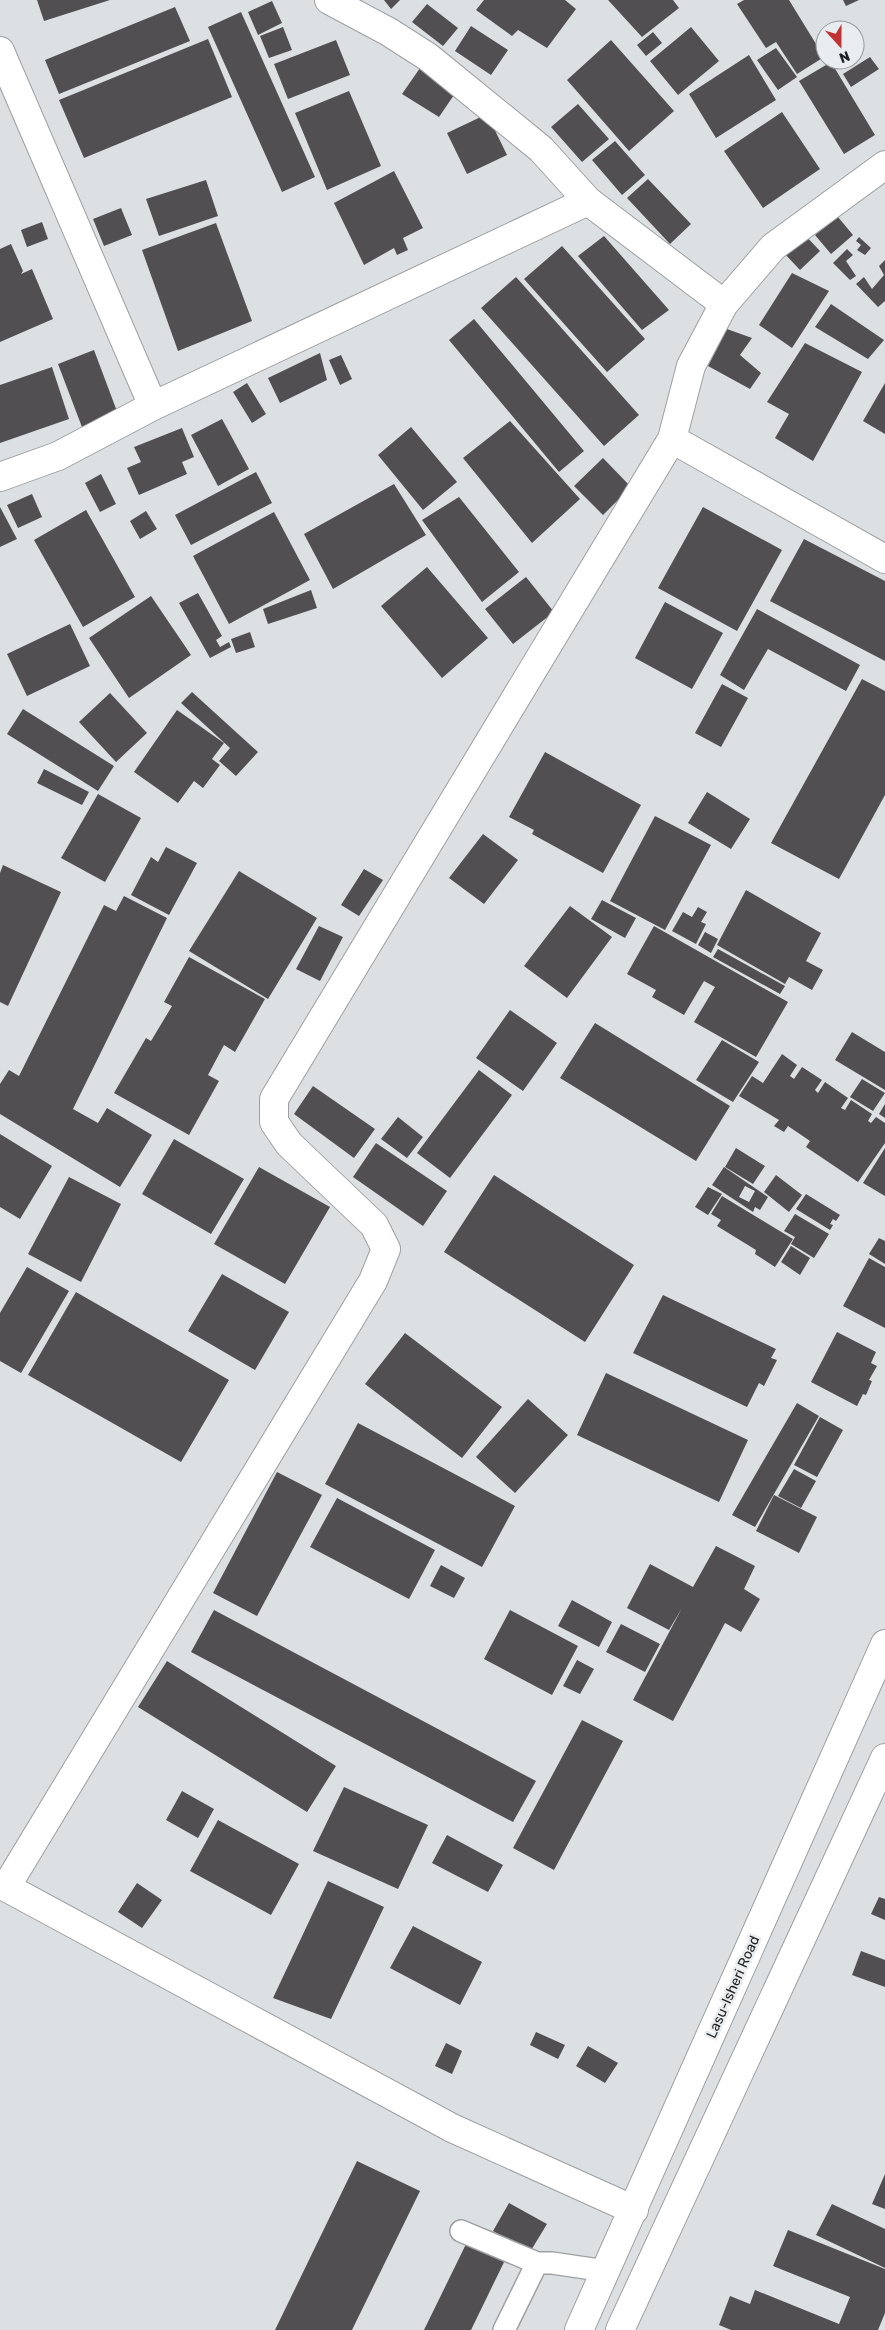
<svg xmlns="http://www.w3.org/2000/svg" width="885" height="2330" font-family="Rubik,sans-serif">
<rect width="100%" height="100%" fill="#dce0e3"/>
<path fill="#514f52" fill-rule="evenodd" d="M37,0H110L44,21Z
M384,0H400L391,9Z
M484,0H565L576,9L547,48L518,30L512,36L476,10Z
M608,0H673L679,8L642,37Z
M744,0H789L824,57L797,74L776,42L766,48L737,4Z
M843,0H859L846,6Z
M272,1L282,23L258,35L248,12Z
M427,4L458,28L443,46L412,22Z
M175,7L190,41L59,94L45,60Z
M241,12L315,177L282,192L208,27Z
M471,26L508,50L491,75L455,51Z
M283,27L292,50L269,58L260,36Z
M691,27L719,61L678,95L650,61Z
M653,32L662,43L646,56L637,45Z
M208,39L232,97L84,158L59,100Z
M336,40L350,75L288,99L274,64Z
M611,40L674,111L629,151L567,80Z
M776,48L797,77L778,90L757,60Z
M749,55L776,100L716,138L689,94Z
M870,57L879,69L851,87L843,74Z
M831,62L875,135L844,154L799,81Z
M420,68L456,92L439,117L402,94Z
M349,91L381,166L327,190L295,113Z
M578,104L609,139L582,162L551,127Z
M782,112L820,169L763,208L724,151Z
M487,114L507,155L467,174L447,133Z
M615,141L645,175L622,195L592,160Z
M394,171L423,228L403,238L408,250L397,255L394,248L364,265L334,203Z
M648,179L691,224L670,244L627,198Z
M206,180L218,216L159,236L146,199Z
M121,208L132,235L104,246L93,219Z
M838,217L853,235L831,254L815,235Z
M42,222L48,239L27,247L21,230Z
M216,223L252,321L178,351L142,250Z
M803,233L820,251L800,270L783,252Z
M604,236L669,310L642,330L578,256Z
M859,237L871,248L865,255L857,250L861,245L856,241Z
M11,244L23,271L21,274L32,269L53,319L0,342V249Z
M562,246L645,339L607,372L524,279Z
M847,249L853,255L846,261L856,276L850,280L833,263Z
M885,260V301L878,307L856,284L864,277L872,289L884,275L879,266Z
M792,273L829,291L792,348L759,325Z
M516,277L639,415L604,446L481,308Z
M831,304L884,340L868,359L815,327Z
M474,319L584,451L559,472L449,340Z
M727,329L752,338L740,355L761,373L750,389L708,366Z
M805,343L862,372L813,461L775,438L789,414L767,402Z
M94,350L121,422L85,435L58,364Z
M320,353L327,380L280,403L268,378Z
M341,355L352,379L340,385L329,360Z
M52,367L69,419L0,443V385Z
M247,383L266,414L252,423L233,392Z
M885,383V434L863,421Z
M222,419L249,469L218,486L191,435Z
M510,421L580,499L532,543L463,458Z
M411,427L457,482L423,510L378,455Z
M182,428L194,457L182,462L187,474L139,495L127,468L141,462L134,447Z
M603,458L631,487L603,515L574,486Z
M256,472L272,503L191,545L175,515Z
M101,474L116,504L100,512L85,483Z
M394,484L426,535L333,589L304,534Z
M32,494L42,517L18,528L7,505Z
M459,497L519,572L482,602L422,520Z
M0,507L17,539L0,547Z
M703,507L782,550L737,631L658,588Z
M86,510L135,597L83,627L34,540Z
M146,511L157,529L140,539L130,521Z
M274,512L310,580L229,624L193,556Z
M804,539L885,581V661L770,601Z
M427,567L488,638L442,678L381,606Z
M526,577L554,612L513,644L485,609Z
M311,590L317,608L268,624L263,609Z
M198,593L222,636L216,640L220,647L229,642L231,647L210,658L179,603Z
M151,596L191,655L129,698L89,638Z
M665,602L723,633L692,689L635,658Z
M757,609L860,665L846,691L768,649L744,690L720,675Z
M70,624L90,666L27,696L7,654Z
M250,632L255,647L236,653L231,639Z
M862,679L885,691V795L839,879L771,843Z
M722,684L748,698L721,747L695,733Z
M192,692L258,752L236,776L219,761L230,748L181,703Z
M110,693L147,733L116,762L79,722Z
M23,709L114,766L98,791L7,734Z
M177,710L224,743L212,759L220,765L203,788L194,781L178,803L134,772Z
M545,752L641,805L603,873L532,834L534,830L509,817Z
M44,769L89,792L82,805L37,783Z
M707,792L750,819L731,849L688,823Z
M98,794L141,818L105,882L61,858Z
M655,816L711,845L665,930L610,901Z
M483,834L518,860L484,904L449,878Z
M166,847L197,863L169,915L131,895L151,857L158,862Z
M3,865L61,892L8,1006L0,1002V873Z
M364,869L383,880L359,916L341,905Z
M239,871L317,918L268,999L189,951Z
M746,890L821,933L806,961L823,970L812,990L789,977L785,984L717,945Z
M124,896L167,918L73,1109L98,1123L107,1108L152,1135L120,1187L0,1114V1084L9,1070L19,1076L104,905L116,911Z
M602,900L636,918L625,938L591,919Z
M570,906L612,937L567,998L524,966Z
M698,907L707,912L701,922L706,924L696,944L672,931L683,912L692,917Z
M319,926L343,937L320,981L296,969Z
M654,926L788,1002L756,1057L694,1022L715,987L704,981L684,1015L652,997L656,990L627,974Z
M705,932L718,939L711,953L698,945Z
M718,949L785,986L780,994L713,957Z
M189,957L265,999L235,1052L224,1045L208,1075L219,1081L189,1135L114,1093L146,1038L151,1041L172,1006L164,1002Z
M510,1010L557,1043L523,1091L476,1058Z
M595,1023L730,1106L696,1161L560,1078Z
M852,1032L885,1052V1090L835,1060Z
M722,1040L759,1062L733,1102L696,1080Z
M782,1054L797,1065L790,1076L794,1079L802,1067L822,1080L815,1090L818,1093L825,1082L848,1098L841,1108L845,1110L851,1100L872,1114L868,1121L871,1123L876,1117L885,1123V1143L858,1182L806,1147L810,1141L788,1126L784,1132L774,1126L779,1120L739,1096L752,1076L763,1083Z
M479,1070L512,1095L450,1178L417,1153Z
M862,1079L885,1093L873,1111L850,1097Z
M313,1086L375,1129L354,1158L294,1114Z
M885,1104V1118L879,1114Z
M398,1117L423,1137L407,1158L381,1139Z
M0,1134L52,1166L20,1219L0,1207Z
M174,1139L244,1179L211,1234L142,1194Z
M376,1143L447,1191L423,1226L353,1177Z
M736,1148L765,1166L753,1184L725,1167Z
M885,1148V1196L863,1183Z
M259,1167L330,1207L285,1284L214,1244Z
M724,1167L768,1197L760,1210L755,1207L753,1212L712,1185ZM745,1186L755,1191L749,1202L739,1197Z
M494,1175L634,1265L585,1342L444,1252Z
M776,1175L802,1195L789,1212L764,1192Z
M69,1177L121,1204L81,1282L28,1254Z
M708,1187L722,1194L708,1215L695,1207Z
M806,1194L840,1215L836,1221L833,1219L830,1224L833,1225L830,1230L796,1209Z
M722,1196L793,1239L775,1267L755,1254L756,1250L717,1226L721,1220L711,1214Z
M795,1214L829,1234L814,1258L791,1244L795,1237L784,1231Z
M879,1238L885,1241V1264L869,1254Z
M791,1246L810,1258L800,1275L781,1262Z
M869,1258L885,1267V1328L843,1306Z
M27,1267L69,1291L21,1373L0,1361V1313Z
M222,1274L289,1312L255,1370L188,1331Z
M76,1292L229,1380L181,1462L28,1375Z
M663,1295L776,1349L771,1358L777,1360L764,1386L759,1383L747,1407L633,1353Z
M837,1332L876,1352L871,1363L877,1366L869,1380L872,1381L866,1395L863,1394L857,1406L811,1382Z
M405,1333L502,1407L462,1458L365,1384Z
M606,1373L748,1440L719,1502L577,1435Z
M528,1399L568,1435L515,1493L476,1457Z
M797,1403L819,1416L755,1527L732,1515Z
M820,1417L843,1430L817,1477L794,1465Z
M358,1423L515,1506L482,1567L325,1484Z
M794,1469L816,1481L801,1508L778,1496Z
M277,1472L322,1495L257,1616L213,1593Z
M774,1495L817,1517L799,1553L756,1531Z
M337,1498L435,1550L409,1599L310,1547Z
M716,1546L755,1566L744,1589L760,1599L741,1632L725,1623L673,1721L633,1700L682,1608L669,1630L627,1608L650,1564L693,1587Z
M441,1565L465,1578L454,1598L430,1586Z
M572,1600L612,1622L599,1647L558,1626Z
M214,1610L536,1781L513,1822L191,1652Z
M510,1610L578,1646L552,1695L484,1659Z
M621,1624L660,1644L645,1672L606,1652Z
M577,1660L594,1669L580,1694L563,1686Z
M167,1661L336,1766L307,1812L138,1707Z
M582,1720L623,1741L554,1870L513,1848Z
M344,1787L428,1825L398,1889L313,1851Z
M182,1791L214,1809L198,1838L166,1820Z
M218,1820L299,1864L271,1915L190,1871Z
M447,1835L503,1865L488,1892L432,1863Z
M328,1881L384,1907L331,2019L273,1998Z
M137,1883L162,1900L142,1928L118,1912Z
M879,1897L885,1899V1920L871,1914Z
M413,1926L482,1962L460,2005L390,1968Z
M861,1951L885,1960V1987L852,1975Z
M536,2032L565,2045L558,2059L530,2045Z
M446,2043L462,2051L452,2074L435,2066Z
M588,2046L618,2063L605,2083L576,2066Z
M357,2161L420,2191L352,2330H275Z
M885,2174V2209L872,2204Z
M509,2203L547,2224L530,2252L493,2231Z
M832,2204L885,2229V2268L816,2235Z
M788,2230L885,2269V2313L878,2330H731L719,2325L730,2296L750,2304L755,2290L839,2324L850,2297L773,2266Z
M469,2238L507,2256L471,2330H424Z"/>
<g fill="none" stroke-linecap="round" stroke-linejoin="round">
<g stroke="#9da0a3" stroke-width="24">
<path id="service" d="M461,2231L537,2263
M504,2330L537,2263H552L606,2271"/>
</g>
<g stroke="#9da0a3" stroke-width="30">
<path id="minor" d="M329,0L389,32L428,57L541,149L588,201L724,304
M0,51L153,406
M672,439L885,559
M0,477L58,456L153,406L588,201
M0,1884L452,2128L634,2210
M6,1887L373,1281L386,1249L374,1225L289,1144L274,1122V1099L672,439L691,366L724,304L773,247L885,165"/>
</g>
<g stroke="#9da0a3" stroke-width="30">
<path id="primary" d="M579,2330L885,1644
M620,2330L885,1758"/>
</g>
<use href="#service" stroke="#fff" stroke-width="21"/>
<use href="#minor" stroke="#fff" stroke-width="28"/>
<use href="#primary" stroke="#fff" stroke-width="28"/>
</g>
<g text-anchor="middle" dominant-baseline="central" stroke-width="5" stroke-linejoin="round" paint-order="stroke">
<g font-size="14" fill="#1d1f20" stroke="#e9edf0">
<text transform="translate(733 1987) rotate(-66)">Lasu-Isheri Road</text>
</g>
</g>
<g transform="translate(840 45) rotate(159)"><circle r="24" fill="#e9edf0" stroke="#979b9d"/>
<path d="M0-4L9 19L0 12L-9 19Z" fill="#c13234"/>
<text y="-8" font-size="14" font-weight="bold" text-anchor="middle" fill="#1d1f20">N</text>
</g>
</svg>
